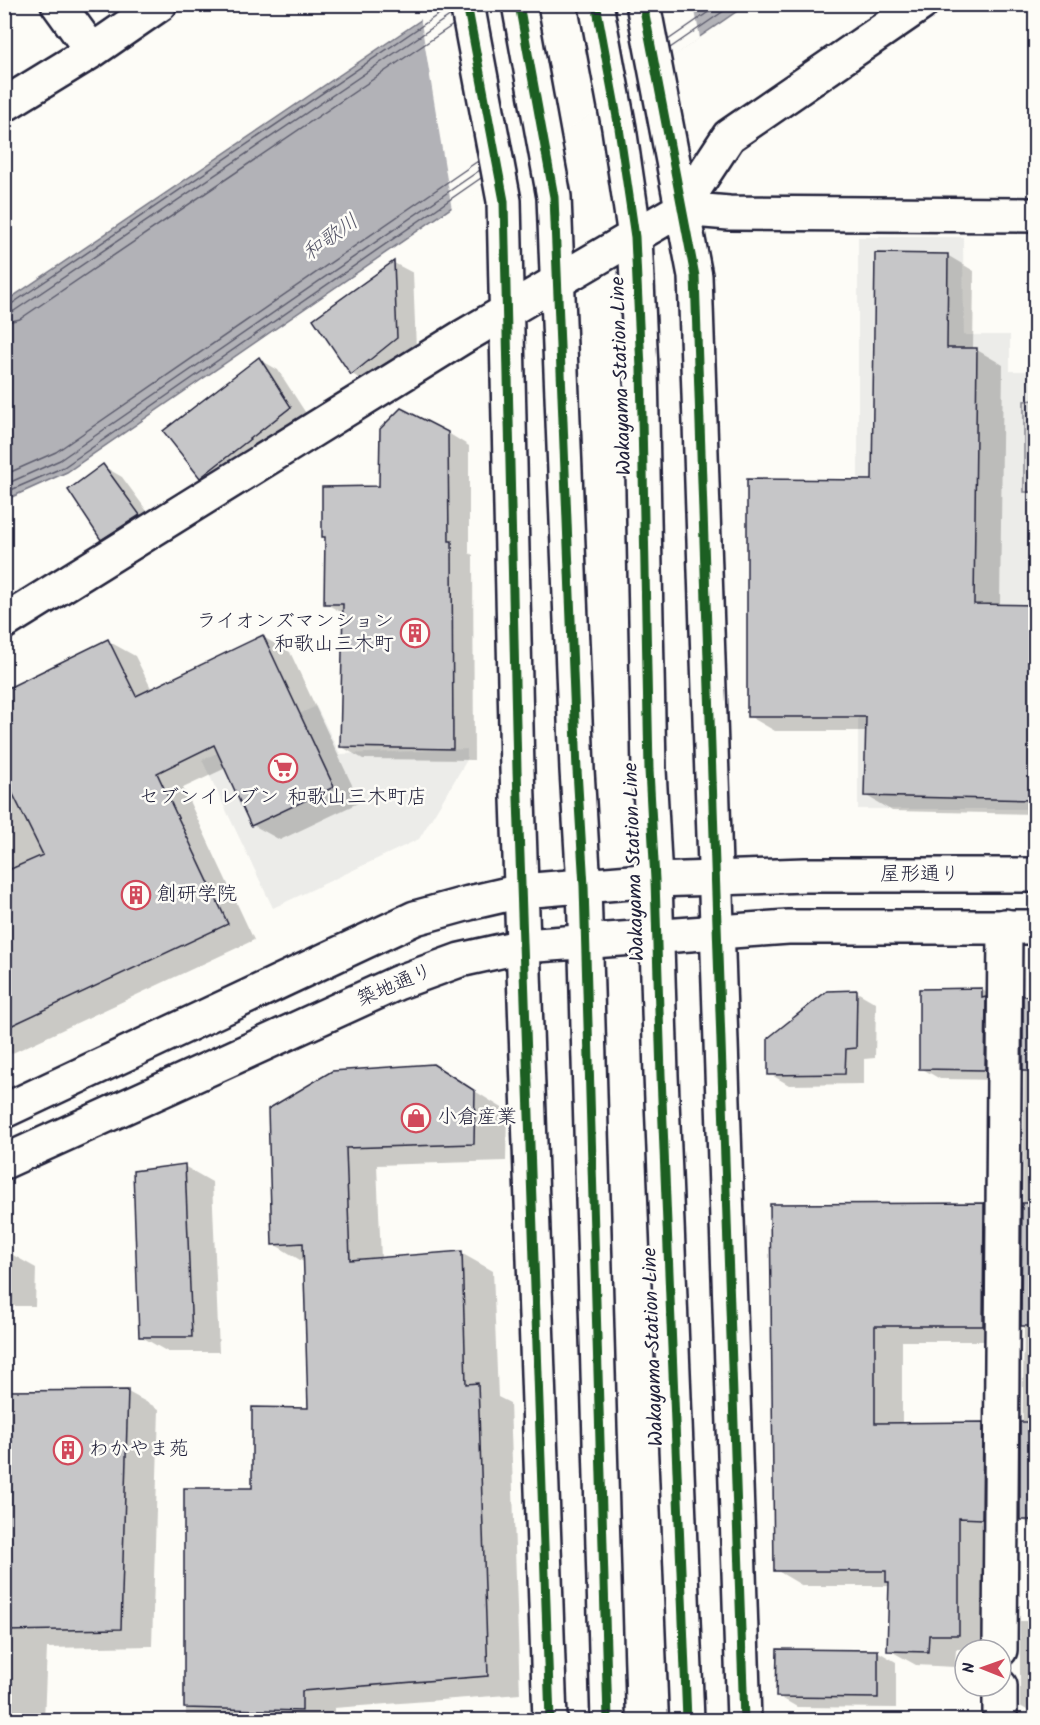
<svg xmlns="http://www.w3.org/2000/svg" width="1040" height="1725" font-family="Kalam,'Klee One',sans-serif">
<rect width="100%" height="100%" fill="#fdfcf7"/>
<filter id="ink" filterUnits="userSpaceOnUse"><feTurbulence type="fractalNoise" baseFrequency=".0167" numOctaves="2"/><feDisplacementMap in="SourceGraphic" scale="12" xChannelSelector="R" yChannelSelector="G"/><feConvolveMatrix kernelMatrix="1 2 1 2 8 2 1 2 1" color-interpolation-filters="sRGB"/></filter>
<g filter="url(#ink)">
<path fill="#ecece9" d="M858,237H963L964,335H1010V371H1035V809H858Z
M316,706L340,754L467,749V760L419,839L273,908L202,760Z"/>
<path fill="#dddcdb" stroke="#807f8b" stroke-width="1.5" d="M1035,400V492H1024V401Z"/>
<path fill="#b2b2b7" stroke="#787885" stroke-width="1.5" d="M443,5H746L67,472L5,500V302Z"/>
<path fill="#fdfcf7" d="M438,4L694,5L700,38L452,210L420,16Z"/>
<path fill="#0003" d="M947,255L974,271L973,350H977L1003,365L1000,606L1036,607V814L892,811L865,795L867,731H775L749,716L873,481Z
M394,263L413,273L416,349L371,385L352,374L315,320Z
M259,359L278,370L309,418L220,487L201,476Z
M448,433L469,446V553L473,555L474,760L363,759L342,747L344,614L325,603L327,538L323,537Z
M103,466L122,477L158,526L121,550L102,539Z
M263,637L290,652L360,802L280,840L253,825L226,768L183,788L254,940L4,1057V692L108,641L135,656L152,690Z
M982,990L1001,1001L1004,1080L940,1079L921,1068Z
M857,992L876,1003L875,1058L864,1059V1084L789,1085L770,1074Z
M1025,997H1036V1527L1021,1519L1024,1326L1022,1325Z
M465,1085L507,1111L506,1161L377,1165L381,1259L461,1253L493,1271L498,1397L510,1403L520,1694L334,1708V1720H186L185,1490H253L309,1410L305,1263L274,1244L270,1109Z
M184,1166L212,1182L219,1352H168L140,1336Z
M772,1205H984L1011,1220L1010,1341H902V1424H982L1010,1439L986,1650L956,1649L955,1667L916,1665L889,1650L891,1586H803L776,1570Z
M4,1250L36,1268L35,1306H4Z
M128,1392L159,1409L152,1646L47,1648L44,1720H4V1393Z
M1020,1621H1036V1715L1020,1706Z
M877,1651L896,1662V1708L797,1707L778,1696Z"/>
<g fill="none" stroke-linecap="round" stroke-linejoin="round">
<path stroke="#5c5c6d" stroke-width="1.5" d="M668,40L720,4
M670,48L734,4
M4,306L10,305L442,12L446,4
M4,314L14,311L451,15
M4,323L20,319L453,25
M4,475L56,452L478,161
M4,485L60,460L480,170
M4,493L64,467L481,178"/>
</g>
<path fill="#c6c6c8" stroke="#22223b" stroke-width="1.5" d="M875,253L948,254L947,348H977L974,604L1035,605V800L864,796L866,717H747V479L872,480Z
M394,261L397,338L351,375L313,319Z
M259,357L291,407L200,478L163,431Z
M401,408L448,432L449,541H452L453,749L340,747L343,604H324L325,537H322V487L379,486L380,429Z
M103,464L140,515L101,540L68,490Z
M263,635L334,787L251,826L214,745L157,773L228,924L4,1029V872L43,855L4,776V690L108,639L136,696Z
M982,988V998L986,997L985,1070L919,1069V989Z
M857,990L856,1048L846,1049L845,1074L768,1075V1038L827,991Z
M1035,995V1071H1023V996Z
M433,1064L475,1091L474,1144L346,1148L350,1260L462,1251L466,1384L478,1383L488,1676L302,1691V1711L184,1708V1488H252V1407L308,1408L303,1243L272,1245L268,1109L332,1071Z
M185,1164L192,1337H139L133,1171Z
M984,1203L983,1326H875V1423L983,1422L982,1519L959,1518V1635H929L928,1652L887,1651L889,1582H886V1571H774L770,1204Z
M1022,1203H1035V1326H1021Z
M128,1390L121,1629L4,1631V1391Z
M1020,1422H1035V1520H1020Z
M777,1649L878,1650V1698L776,1697Z"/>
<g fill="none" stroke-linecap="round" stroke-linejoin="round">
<g stroke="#22223b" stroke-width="38">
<path id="minor" d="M58,4L92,51
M467,4L504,201L517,770L550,1720
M643,4L695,276L744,1720
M4,105L92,51L160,4
M681,209L729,213L1036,215
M4,622L461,338L681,209L729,136L921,4
M1000,1650L1005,926
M1000,1720V1686"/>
</g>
<g stroke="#22223b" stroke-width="38">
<path id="tertiary" d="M4,1111L415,918L469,903L521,891L655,880L805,875H1036
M4,1162L397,983L460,960L523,946L788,927H1036"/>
</g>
<g stroke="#22223b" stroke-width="38">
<path id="primary" d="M519,4L554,197L577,770L584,886L608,1720
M596,4L619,128L635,237L641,369L649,770L655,880L661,1075L687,1720"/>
</g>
<use href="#minor" stroke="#fdfcf7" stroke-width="33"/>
<use href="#tertiary" stroke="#fdfcf7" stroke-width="33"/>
<use href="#primary" stroke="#fdfcf7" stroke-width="33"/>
<g stroke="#fdfcf7" stroke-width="13">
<path id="cycleway" d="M467,4L504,201L517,770L550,1720
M519,4L554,197L577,770L584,886L608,1720
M596,4L619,128L635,237L641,369L649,770L655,880L661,1075L687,1720
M643,4L695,276L744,1720"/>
</g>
<use href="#cycleway" stroke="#1b5e20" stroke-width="9"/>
</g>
</g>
<defs>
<g id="building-ring" transform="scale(1.5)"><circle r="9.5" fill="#fdfcf7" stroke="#d1495b" stroke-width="1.5"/><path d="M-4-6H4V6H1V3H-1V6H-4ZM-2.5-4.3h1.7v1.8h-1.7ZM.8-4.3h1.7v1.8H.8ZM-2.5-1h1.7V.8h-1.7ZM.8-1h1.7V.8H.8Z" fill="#d1495b"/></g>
<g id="supermarket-ring" transform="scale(1.5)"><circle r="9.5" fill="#fdfcf7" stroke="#d1495b" stroke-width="1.5"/><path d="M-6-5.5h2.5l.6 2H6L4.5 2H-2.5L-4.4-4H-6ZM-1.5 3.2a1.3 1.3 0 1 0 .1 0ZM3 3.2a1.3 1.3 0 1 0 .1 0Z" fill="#d1495b"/></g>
<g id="shop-ring" transform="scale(1.5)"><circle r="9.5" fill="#fdfcf7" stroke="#d1495b" stroke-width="1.5"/><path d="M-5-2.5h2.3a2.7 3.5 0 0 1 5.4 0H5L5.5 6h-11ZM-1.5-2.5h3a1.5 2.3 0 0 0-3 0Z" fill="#d1495b"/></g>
</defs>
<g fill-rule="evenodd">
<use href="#building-ring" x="415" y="633"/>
<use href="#supermarket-ring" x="283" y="768"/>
<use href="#building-ring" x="136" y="895"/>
<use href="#shop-ring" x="416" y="1118"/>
<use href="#building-ring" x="68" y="1450"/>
</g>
<g text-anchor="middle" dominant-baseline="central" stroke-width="5" stroke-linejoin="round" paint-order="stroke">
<g font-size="20" fill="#22223b" stroke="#fdfcf7">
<text transform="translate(622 376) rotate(-92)">Wakayama Station Line</text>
<text transform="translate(635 862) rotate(-92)">Wakayama Station Line</text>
<text x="920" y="875">屋形通り</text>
<text transform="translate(395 986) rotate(-23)">築地通り</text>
<text transform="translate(654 1347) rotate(-92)">Wakayama Station Line</text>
</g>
<g font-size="20" fill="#22223b" stroke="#fdfcf7" text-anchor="start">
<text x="394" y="622" text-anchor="end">ライオンズマンション<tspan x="394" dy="23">和歌山三木町</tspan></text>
<text x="283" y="798" text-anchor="middle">セブンイレブン 和歌山三木町店</text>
<text x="157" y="895">創研学院</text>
<text x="437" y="1118">小倉産業</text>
<text x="89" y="1450">わかやま苑</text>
</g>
<g font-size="21" font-style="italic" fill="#545466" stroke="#fdfcf7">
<text transform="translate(331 238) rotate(-36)">和歌川</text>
</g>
</g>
<rect width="1040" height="1725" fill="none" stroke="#fdfcf7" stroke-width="24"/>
<rect x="12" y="12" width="1016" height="1701" fill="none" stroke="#22223b" stroke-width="2" filter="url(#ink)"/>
<g transform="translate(983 1668) rotate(271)"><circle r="28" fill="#fdfcf7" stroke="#a5a5ac" stroke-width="1.5"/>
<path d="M0-4.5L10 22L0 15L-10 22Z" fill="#d1495b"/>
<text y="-9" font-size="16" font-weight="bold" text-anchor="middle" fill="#22223b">N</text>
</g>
</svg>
